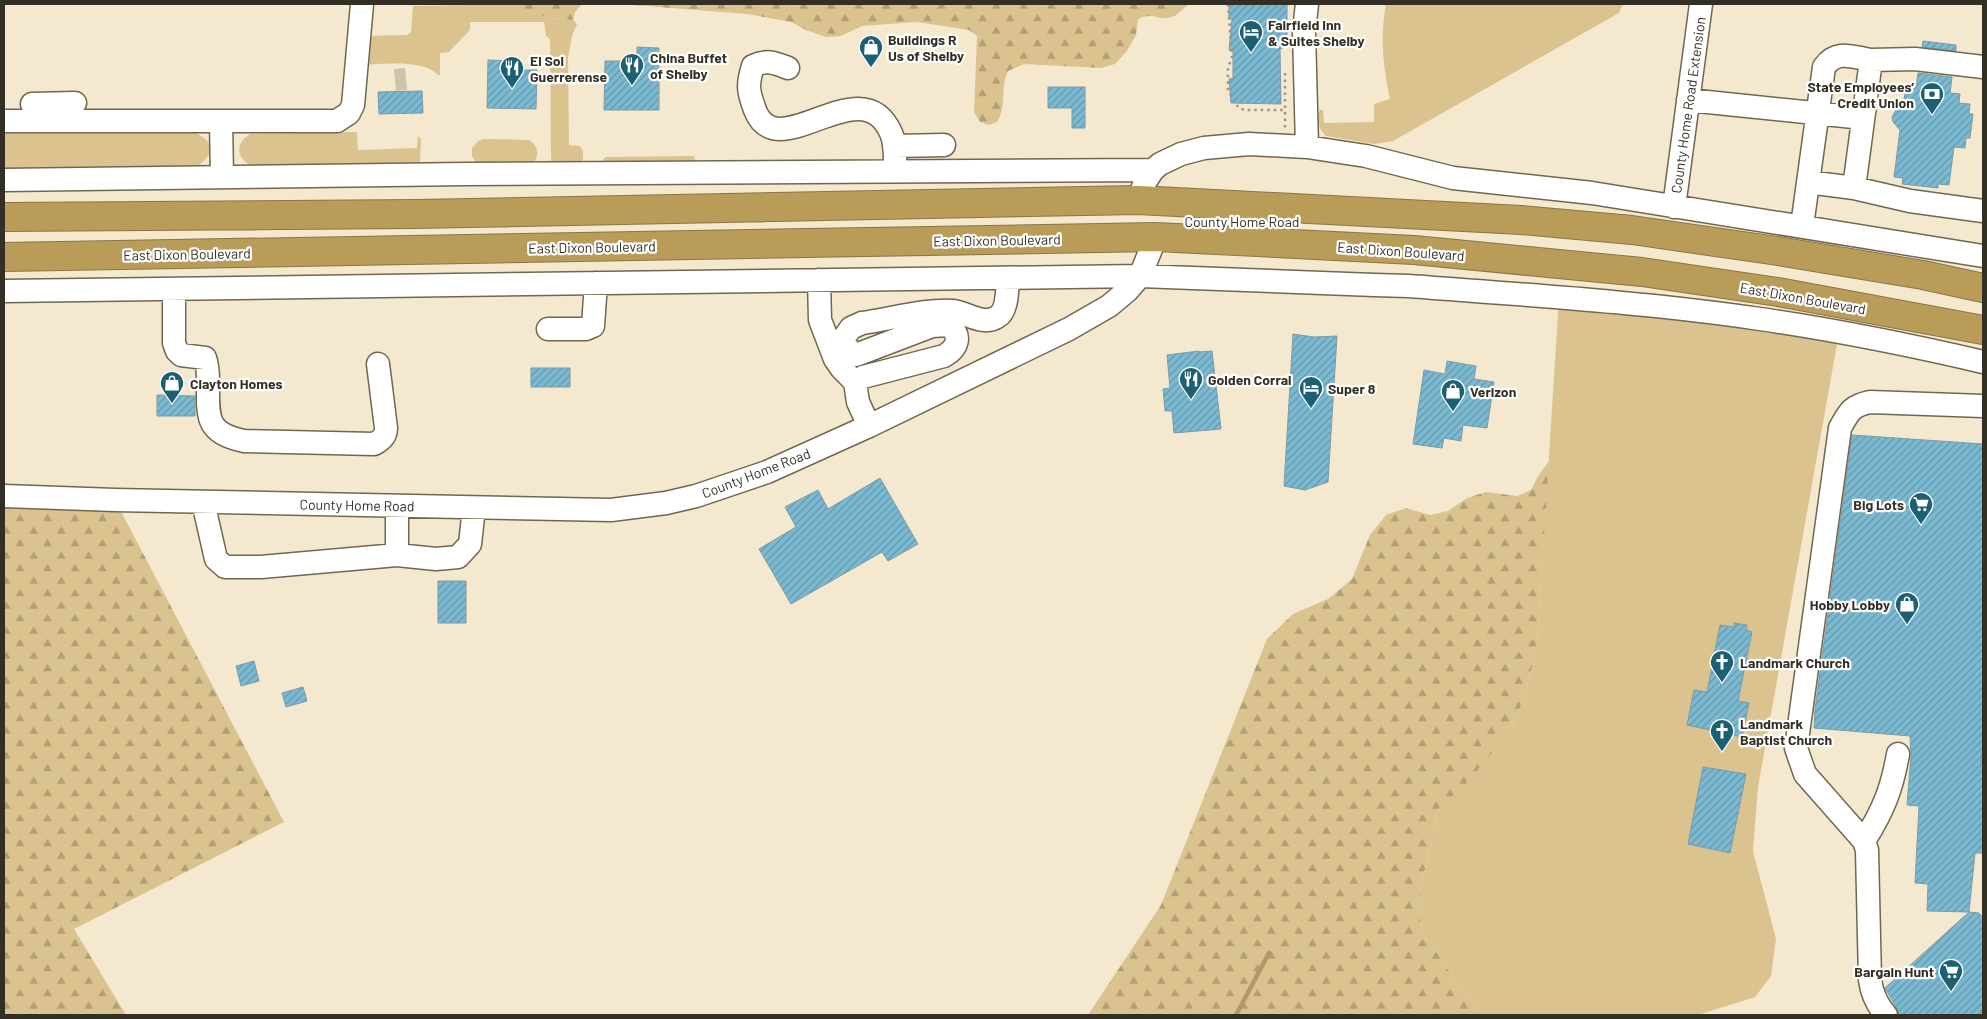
<svg xmlns="http://www.w3.org/2000/svg" width="1987" height="1019" font-family="Barlow,sans-serif">
<defs>
<pattern id="forest-firs" width="22" height="20" patternUnits="userSpaceOnUse" patternTransform="scale(1.25)"><rect width="22" height="20" fill="#dac38f"/><path d="M5 1l3.5 6h-7zM16 11l3.5 6h-7z" fill="#b19f75"/></pattern>
<pattern id="building-hatch" width="6" height="6" patternUnits="userSpaceOnUse" patternTransform="scale(1.25)"><rect width="6" height="6" fill="#7bbad2"/><path d="M-1 1l2-2M0 6l6-6M5 7l2-2" fill="none" stroke="#6598aa"/></pattern>
</defs>
<rect width="100%" height="100%" fill="#f4e9ce"/>
<path fill="#dac38f" d="M518,4C540,18 548,18 573,20L577,24L572,36L568,58L569,145L580,146L583,151V159L577,165L554,164L551,161L550,39L546,36L544,22H470V30L449,52L440,53V75H438C424,59 382,64 362,65L367,36L407,35L411,32L413,6Z
M1386,4H1623L1619,13L1393,141L1374,144L1326,136C1319,130 1315,118 1320,110H1323L1324,123L1374,122V104L1390,99C1383,67 1380,37 1386,4Z
M193,132C219,142 213,158 193,169L4,174V133Z
M357,132L358,150L417,148L418,136L421,139L420,162L418,163L254,167C236,159 234,144 250,134Z
M483,139L529,140C538,145 540,156 533,163L477,164L472,156V148L478,141Z
M694,156L696,162L607,164L603,159L606,157Z
M1559,298L1839,333L1758,787L1753,851L1776,939L1771,976L1755,997L1698,1015H1481L1478,1008L1462,991L1423,931L1418,912L1419,897L1438,809L1513,727L1526,691L1537,646Z"/>
<path fill="url(#forest-firs)" d="M518,4H598L581,5L575,12L573,20C548,18 540,18 518,4Z
M621,4H1188C1163,32 1158,8 1138,19L1136,35L1127,51L1115,64L1101,68L1024,64L1008,71C1000,87 1007,107 997,122L989,125L980,122L974,112L977,36L969,30L917,22L862,26L841,36L826,37L806,30L791,22L747,14Z
M1549,461L1537,646L1526,691L1513,727L1466,784L1438,809L1419,897L1418,912L1423,931L1462,991L1478,1008L1481,1015H1088L1161,905L1267,639L1293,614L1328,599L1352,579L1370,535L1386,515L1406,508L1430,515L1448,511L1467,498L1486,492L1517,496L1531,490L1538,476Z
M4,496L115,500L284,822L74,929L126,1015H4Z"/>
<g fill="none" stroke-linecap="round" stroke-linejoin="round">
<path stroke="#b09a67" stroke-width="4.5" d="M1236,1015L1269,953"/>
</g>
<path fill="url(#building-hatch)" stroke="#7d9ba6" d="M1229,4H1287V46L1280,49L1281,104L1231,103L1229,79L1233,78V51L1229,50L1232,19H1229Z
M1923,41L1956,45V51L1922,47Z
M637,47L659,48V110H604L605,61H637Z
M488,60L516,61V70H537L536,109L487,108Z
M1918,73L1952,77L1950,93L1960,94L1959,103L1970,104L1969,114H1973L1970,138H1966L1965,148L1954,147L1949,185L1938,184V188L1902,184L1903,178L1894,177L1900,130L1893,122L1892,117L1898,106L1903,105L1906,88L1914,89L1916,87Z
M1048,87H1085V128H1072V108H1048Z
M422,91L423,113L379,114L378,92Z
M1293,334L1314,337L1337,336L1328,482L1305,490L1284,486Z
M1199,351V352L1212,351L1221,429L1174,433L1172,411H1165L1163,389L1170,388L1167,355Z
M1447,361L1476,366L1474,379L1494,382L1487,428L1463,425L1461,441L1444,438L1442,448L1413,444L1424,370L1445,374Z
M531,368H570V387H531Z
M157,395L195,396V416H157Z
M1852,435L1983,444V745L1981,768H1983V853H1975L1969,912L1927,911L1928,884L1915,883L1919,806L1907,805L1911,756L1910,736L1814,728L1815,709Z
M880,478L918,544L888,561L882,552L791,604L759,549L796,527L785,507L818,490L828,509Z
M438,581H466V623H438Z
M1734,623L1747,625L1746,630L1752,632L1738,701L1749,703L1742,737L1687,725L1694,690L1707,692L1720,625L1734,627Z
M254,661L259,681L241,686L236,666Z
M303,687L307,701L286,707L282,693Z
M1703,767L1746,774L1730,853L1688,844Z
M1969,912L1979,913L1983,918V1015H1899L1896,1007L1885,988Z"/>
<g fill="none" stroke-linecap="round" stroke-linejoin="round">
<path stroke="#cdc4ac" stroke-width="22" stroke-dasharray="22 11" stroke-linecap="butt" d="M395,80L406,79"/>
<g stroke="#716750" stroke-width="25">
<path id="minor" d="M1307,4L1304,31L1307,147
M788,68C775,63 767,59 753,66C747,85 748,91 755,110C778,169 861,65 891,133C896,144 895,159 895,171
M1688,100L1863,118
M32,104L75,103
M4,121H337L349,113L353,105L362,4
M221,121L222,177
M894,146L944,145
M4,180L466,174L1153,170
M1808,182L1854,188L1910,201L1983,211
M1854,188L1871,60L1915,59L1983,67
M1138,200L1145,182L1153,170L1160,164L1181,154L1204,148L1249,144L1307,147L1366,156L1453,178L1592,193L1983,256
M1674,207L1701,4
M1802,226L1824,67C1837,49 1852,57 1871,60
M819,280L820,320L835,359L842,369L855,382L858,402L869,426
M174,289V343L177,351L181,355L205,358C208,366 208,373 208,381C208,417 205,433 244,441L374,444C382,440 386,436 386,428L378,364
M4,291L1140,276L1374,285L1409,286C1526,295 1644,302 1760,319C1835,330 1910,345 1983,362
M548,329H586L593,326L596,283
M855,382L863,377L944,356C958,348 962,336 949,325L932,326L856,355L849,351L843,339L851,328L862,323C891,319 924,309 953,311C968,313 983,326 997,317C1008,311 1007,289 1008,278
M4,496L115,500L611,510L666,503L696,496L767,472L869,426L1069,329L1109,306L1127,291L1140,276L1156,237
M203,502L216,559L225,567H261L397,555L436,559L458,557L470,544L474,508
M397,506V555
M1864,841C1883,811 1892,789 1898,754
M1886,1015C1877,1005 1872,994 1870,980L1867,850L1864,841L1805,774L1796,748L1840,428C1849,412 1851,406 1870,402L1983,406"/>
</g>
<g stroke="#8a7646" stroke-width="30">
<path id="highway" d="M4,217L415,214L1138,200L1521,220L1632,230L1778,251L1923,275L1983,288
M4,257L1156,237L1414,250L1642,272L1778,292L1983,330"/>
</g>
<path stroke="#9d9581" stroke-width="2.5" stroke-dasharray="2.5 4" stroke-linecap="butt" d="M1228,4L1232,57L1228,68V90L1238,107L1244,110H1285
M1285,73V128"/>
<use href="#minor" stroke="#fff" stroke-width="22"/>
<use href="#highway" stroke="#b99c58" stroke-width="28"/>
</g>
<defs>
<g id="hotel-pin" transform="scale(1.25)"><path d="M0 17L-7.5 6A9.5 9.5 0 1 1 7.5 6Z" fill="#1d5f73" stroke="#fff"/><path d="M-6-4.5h1.5V1H6V5H4.5V3h-9V5H-6ZM-4 0a1.8 1.8 0 1 1 3.6 0ZM.5 0V-2.5h3Q6-2.5 6 0Z" fill="#fff"/></g>
<g id="shop-pin" transform="scale(1.25)"><path d="M0 17L-7.5 6A9.5 9.5 0 1 1 7.5 6Z" fill="#1d5f73" stroke="#fff"/><path d="M-5-2.5h2.3a2.7 3.5 0 0 1 5.4 0H5L5.5 6h-11ZM-1.5-2.5h3a1.5 2.3 0 0 0-3 0Z" fill="#fff"/></g>
<g id="restaurant-pin" transform="scale(1.25)"><path d="M0 17L-7.5 6A9.5 9.5 0 1 1 7.5 6Z" fill="#1d5f73" stroke="#fff"/><path d="M-5-6h1v4h1v-4h1v4h1v-4h1v5L-1.5 .5V6h-2V.5L-5-1ZM5-6V6H3V1.5H1.5Q1.5-4 5-6Z" fill="#fff"/></g>
<g id="bank-pin" transform="scale(1.25)"><path d="M0 17L-7.5 6A9.5 9.5 0 1 1 7.5 6Z" fill="#1d5f73" stroke="#fff"/><path d="M-6-4H6V4H-6ZM0-2.3a2.3 2.3 0 1 0 0 4.6a2.3 2.3 0 1 0 0-4.6Z" fill="#fff"/></g>
<g id="supermarket-pin" transform="scale(1.25)"><path d="M0 17L-7.5 6A9.5 9.5 0 1 1 7.5 6Z" fill="#1d5f73" stroke="#fff"/><path d="M-6-5.5h2.5l.6 2H6L4.5 2H-2.5L-4.4-4H-6ZM-1.5 3.2a1.3 1.3 0 1 0 .1 0ZM3 3.2a1.3 1.3 0 1 0 .1 0Z" fill="#fff"/></g>
<g id="church-pin" transform="scale(1.25)"><path d="M0 17L-7.5 6A9.5 9.5 0 1 1 7.5 6Z" fill="#1d5f73" stroke="#fff"/><path d="M-1.2-6h2.4v3.5h3.3v2.4h-3.3V6h-2.4V-.1h-3.3v-2.4h3.3Z" fill="#fff"/></g>
</defs>
<g fill-rule="evenodd">
<use href="#hotel-pin" x="1251" y="32"/>
<use href="#shop-pin" x="871" y="47"/>
<use href="#restaurant-pin" x="632" y="65"/>
<use href="#restaurant-pin" x="512" y="68"/>
<use href="#bank-pin" x="1932" y="94"/>
<use href="#restaurant-pin" x="1191" y="379"/>
<use href="#shop-pin" x="172" y="383"/>
<use href="#hotel-pin" x="1311" y="388"/>
<use href="#shop-pin" x="1453" y="391"/>
<use href="#supermarket-pin" x="1921" y="504"/>
<use href="#shop-pin" x="1907" y="604"/>
<use href="#church-pin" x="1722" y="662"/>
<use href="#church-pin" x="1722" y="731"/>
<use href="#supermarket-pin" x="1951" y="971"/>
</g>
<g text-anchor="middle" dominant-baseline="central" stroke-width="4.5" stroke-linejoin="round" paint-order="stroke">
<g font-size="14" font-weight="bold" fill="#332f25" stroke="#fff" text-anchor="start">
<text x="1268" y="24">Fairfield Inn<tspan x="1268" dy="16">&amp; Suites Shelby</tspan></text>
<text x="888" y="39">Buildings R<tspan x="888" dy="16">Us of Shelby</tspan></text>
<text x="650" y="57">China Buffet<tspan x="650" dy="16">of Shelby</tspan></text>
<text x="530" y="60">El Sol<tspan x="530" dy="16">Guerrerense</tspan></text>
<text x="1914" y="86" text-anchor="end">State Employees’<tspan x="1914" dy="16">Credit Union</tspan></text>
<text x="1208" y="379">Golden Corral</text>
<text x="190" y="383">Clayton Homes</text>
<text x="1328" y="388">Super 8</text>
<text x="1470" y="391">Verizon</text>
<text x="1904" y="504" text-anchor="end">Big Lots</text>
<text x="1890" y="604" text-anchor="end">Hobby Lobby</text>
<text x="1740" y="662">Landmark Church</text>
<text x="1740" y="723">Landmark<tspan x="1740" dy="16">Baptist Church</tspan></text>
<text x="1934" y="971" text-anchor="end">Bargain Hunt</text>
</g>
<g font-size="14" fill="#332f25" stroke="#fff">
<text transform="translate(1688 105) rotate(-82)">County Home Road Extension</text>
<text x="1242" y="221">County Home Road</text>
<text transform="translate(997 240) rotate(-1)">East Dixon Boulevard</text>
<text transform="translate(592 247) rotate(-1)">East Dixon Boulevard</text>
<text transform="translate(1401 251) rotate(4)">East Dixon Boulevard</text>
<text transform="translate(187 254) rotate(-1)">East Dixon Boulevard</text>
<text transform="translate(1803 298) rotate(10)">East Dixon Boulevard</text>
<text transform="translate(756 473) rotate(-21)">County Home Road</text>
<text transform="translate(357 505) rotate(1)">County Home Road</text>
</g>
</g>
<rect width="1987" height="1019" fill="none" stroke="#332f25" stroke-width="10"/>
</svg>
